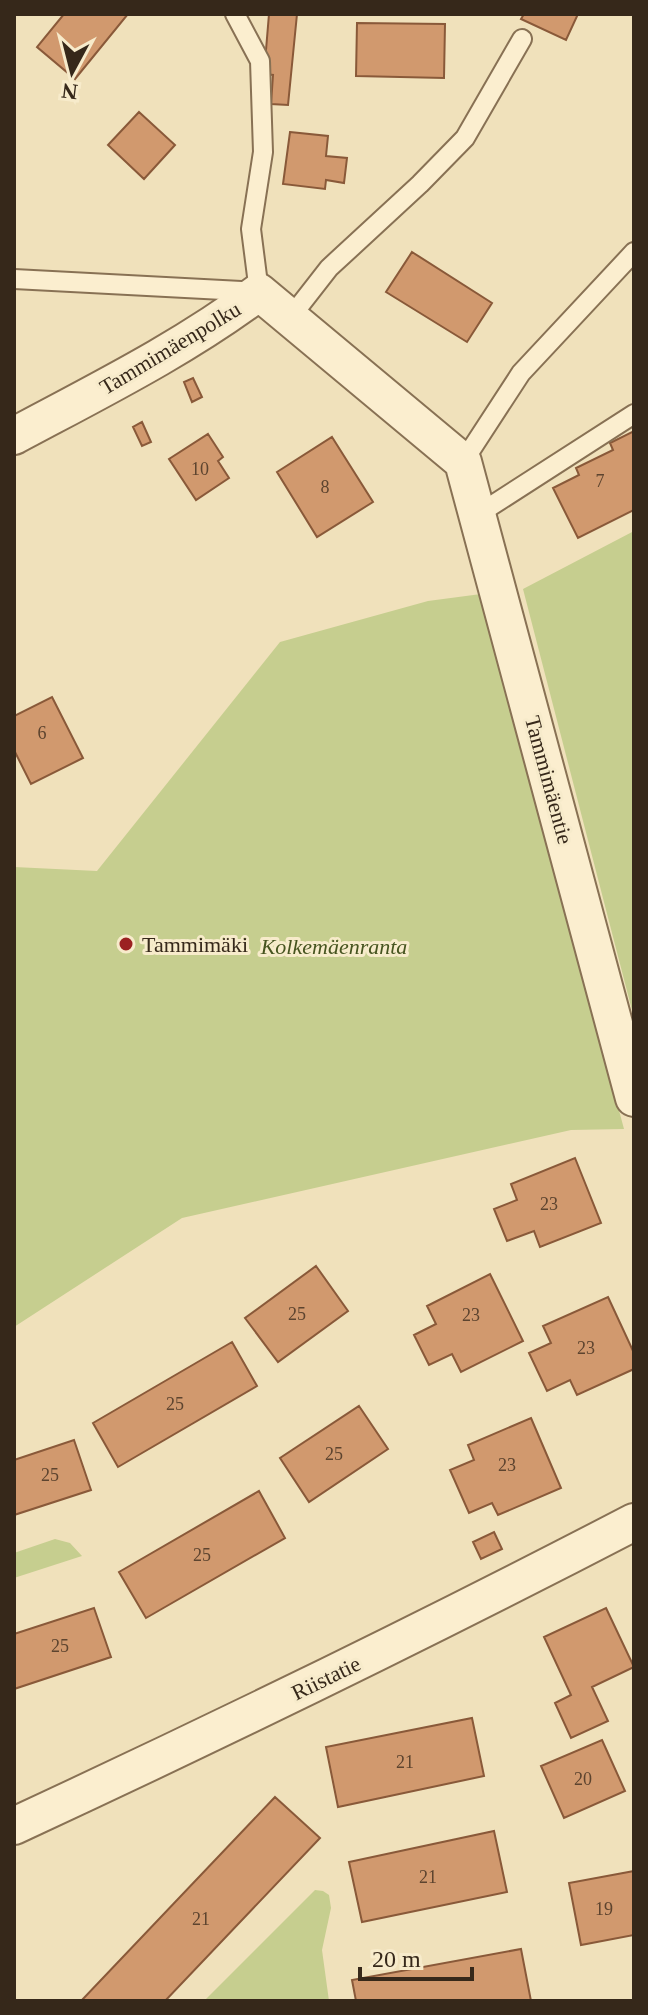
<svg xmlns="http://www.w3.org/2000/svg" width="648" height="2015" font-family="Georgia,serif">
<rect width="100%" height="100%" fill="#f0e1bb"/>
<path fill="#c6ce8f" d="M634,531V1018L523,589Z
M481,594L624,1129L571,1130L182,1218L14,1327V867L97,871L280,642L428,601Z
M55,1539L70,1543L82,1556L14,1578V1553Z
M315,1890L323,1891L329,1895L331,1908L322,1950L329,2001H204Z"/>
<path fill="#d1996e" stroke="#895939" stroke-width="2" d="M64,14H128L75,79L37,47Z
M269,14H297L288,105L271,104L273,75L264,74Z
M524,14H578L566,40L521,19Z
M357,23L445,24L444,78L356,76Z
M139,112L175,145L144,179L108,145Z
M290,132L328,136L326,156L347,158L344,183L326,180L325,189L283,184Z
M412,252L492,303L467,342L386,292Z
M193,378L202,397L192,402L184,382Z
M142,422L151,442L142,446L133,427Z
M634,431V510L578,538L553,488L579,475L576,468L613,450L610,443Z
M208,434L223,457L218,461L229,478L196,500L169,459Z
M332,437L373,502L317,537L277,472Z
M52,697L83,758L31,784L14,750V716Z
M575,1158L601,1223L540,1247L534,1231L507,1241L494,1209L517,1200L511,1184Z
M316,1266L348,1311L278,1362L245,1318Z
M490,1274L523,1341L461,1372L452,1354L429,1365L414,1335L436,1324L427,1306Z
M608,1297L634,1353V1369L577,1395L570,1380L547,1391L529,1353L551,1343L543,1326Z
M232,1342L257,1386L118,1467L93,1423Z
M359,1406L388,1449L309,1502L280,1458Z
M531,1418L561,1488L498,1515L492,1503L469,1513L450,1470L474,1460L468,1445Z
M74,1440L91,1490L14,1515V1460Z
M259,1491L285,1538L146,1618L119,1572Z
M494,1532L502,1549L481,1559L473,1542Z
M94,1608L111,1657L14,1689V1634Z
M606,1608L634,1667L592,1687L608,1721L571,1738L555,1703L571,1695L544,1637Z
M472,1718L484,1776L338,1807L326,1747Z
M602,1740L625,1791L564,1818L541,1766Z
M275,1797L320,1838L165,2001H81Z
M494,1831L507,1892L362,1922L349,1862Z
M634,1871V1935L581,1945L569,1883Z
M521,1949L531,2001H356L352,1980Z"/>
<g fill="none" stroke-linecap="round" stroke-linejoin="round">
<g stroke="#887154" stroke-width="22">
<path id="service" d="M14,279L259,292L251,229L263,152L260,61L235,14
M290,318L329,268L420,184L465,138L522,39
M463,462L521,373L634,252
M477,515L634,414"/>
</g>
<g stroke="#887154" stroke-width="40">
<path id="minor" d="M14,436C98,391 183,349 259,292L463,462L634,1098
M14,1826C223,1729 430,1628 634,1522"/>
</g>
<use href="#service" stroke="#fbeecf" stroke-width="18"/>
<use href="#minor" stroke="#fbeecf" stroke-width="36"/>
</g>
<circle fill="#9b2121" stroke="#f7ebcb" stroke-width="3" cx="126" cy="944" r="8"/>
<g text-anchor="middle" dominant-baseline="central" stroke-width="6" stroke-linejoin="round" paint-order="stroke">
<g font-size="18" fill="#5d442f">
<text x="200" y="469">10</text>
<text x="600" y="481">7</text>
<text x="325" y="487">8</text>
<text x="42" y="733">6</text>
<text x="549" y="1204">23</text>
<text x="297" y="1314">25</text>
<text x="471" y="1315">23</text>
<text x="586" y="1348">23</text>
<text x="175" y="1404">25</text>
<text x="334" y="1454">25</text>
<text x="507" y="1465">23</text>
<text x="50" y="1475">25</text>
<text x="202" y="1555">25</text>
<text x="60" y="1646">25</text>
<text x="405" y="1762">21</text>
<text x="583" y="1779">20</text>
<text x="428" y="1877">21</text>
<text x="604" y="1909">19</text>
<text x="201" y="1919">21</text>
</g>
<g font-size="22" fill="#36281a" stroke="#f7ebcb">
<text transform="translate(170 348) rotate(-31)">Tammimäenpolku</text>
<text transform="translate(549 780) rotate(75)">Tammimäentie</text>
<text transform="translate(326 1678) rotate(-26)">Riistatie</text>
</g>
<g font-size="22" fill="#36281a" stroke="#f7ebcb" text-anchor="start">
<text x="142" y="944">Tammimäki</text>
</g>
<g font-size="22" font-style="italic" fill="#46541f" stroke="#f7ebcb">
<text x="334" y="946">Kolkemäenranta</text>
</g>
</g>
<rect width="648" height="2015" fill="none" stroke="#36281a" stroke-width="32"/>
<g transform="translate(72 72) rotate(187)" stroke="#f7ebcb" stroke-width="6" paint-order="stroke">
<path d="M0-6L14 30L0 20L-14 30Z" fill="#36281a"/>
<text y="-12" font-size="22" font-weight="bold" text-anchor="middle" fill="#36281a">N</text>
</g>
<path d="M360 1967v12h112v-12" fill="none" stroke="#36281a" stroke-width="4"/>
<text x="372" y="1967" font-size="24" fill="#36281a" stroke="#f7ebcb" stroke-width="6" paint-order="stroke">20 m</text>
</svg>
